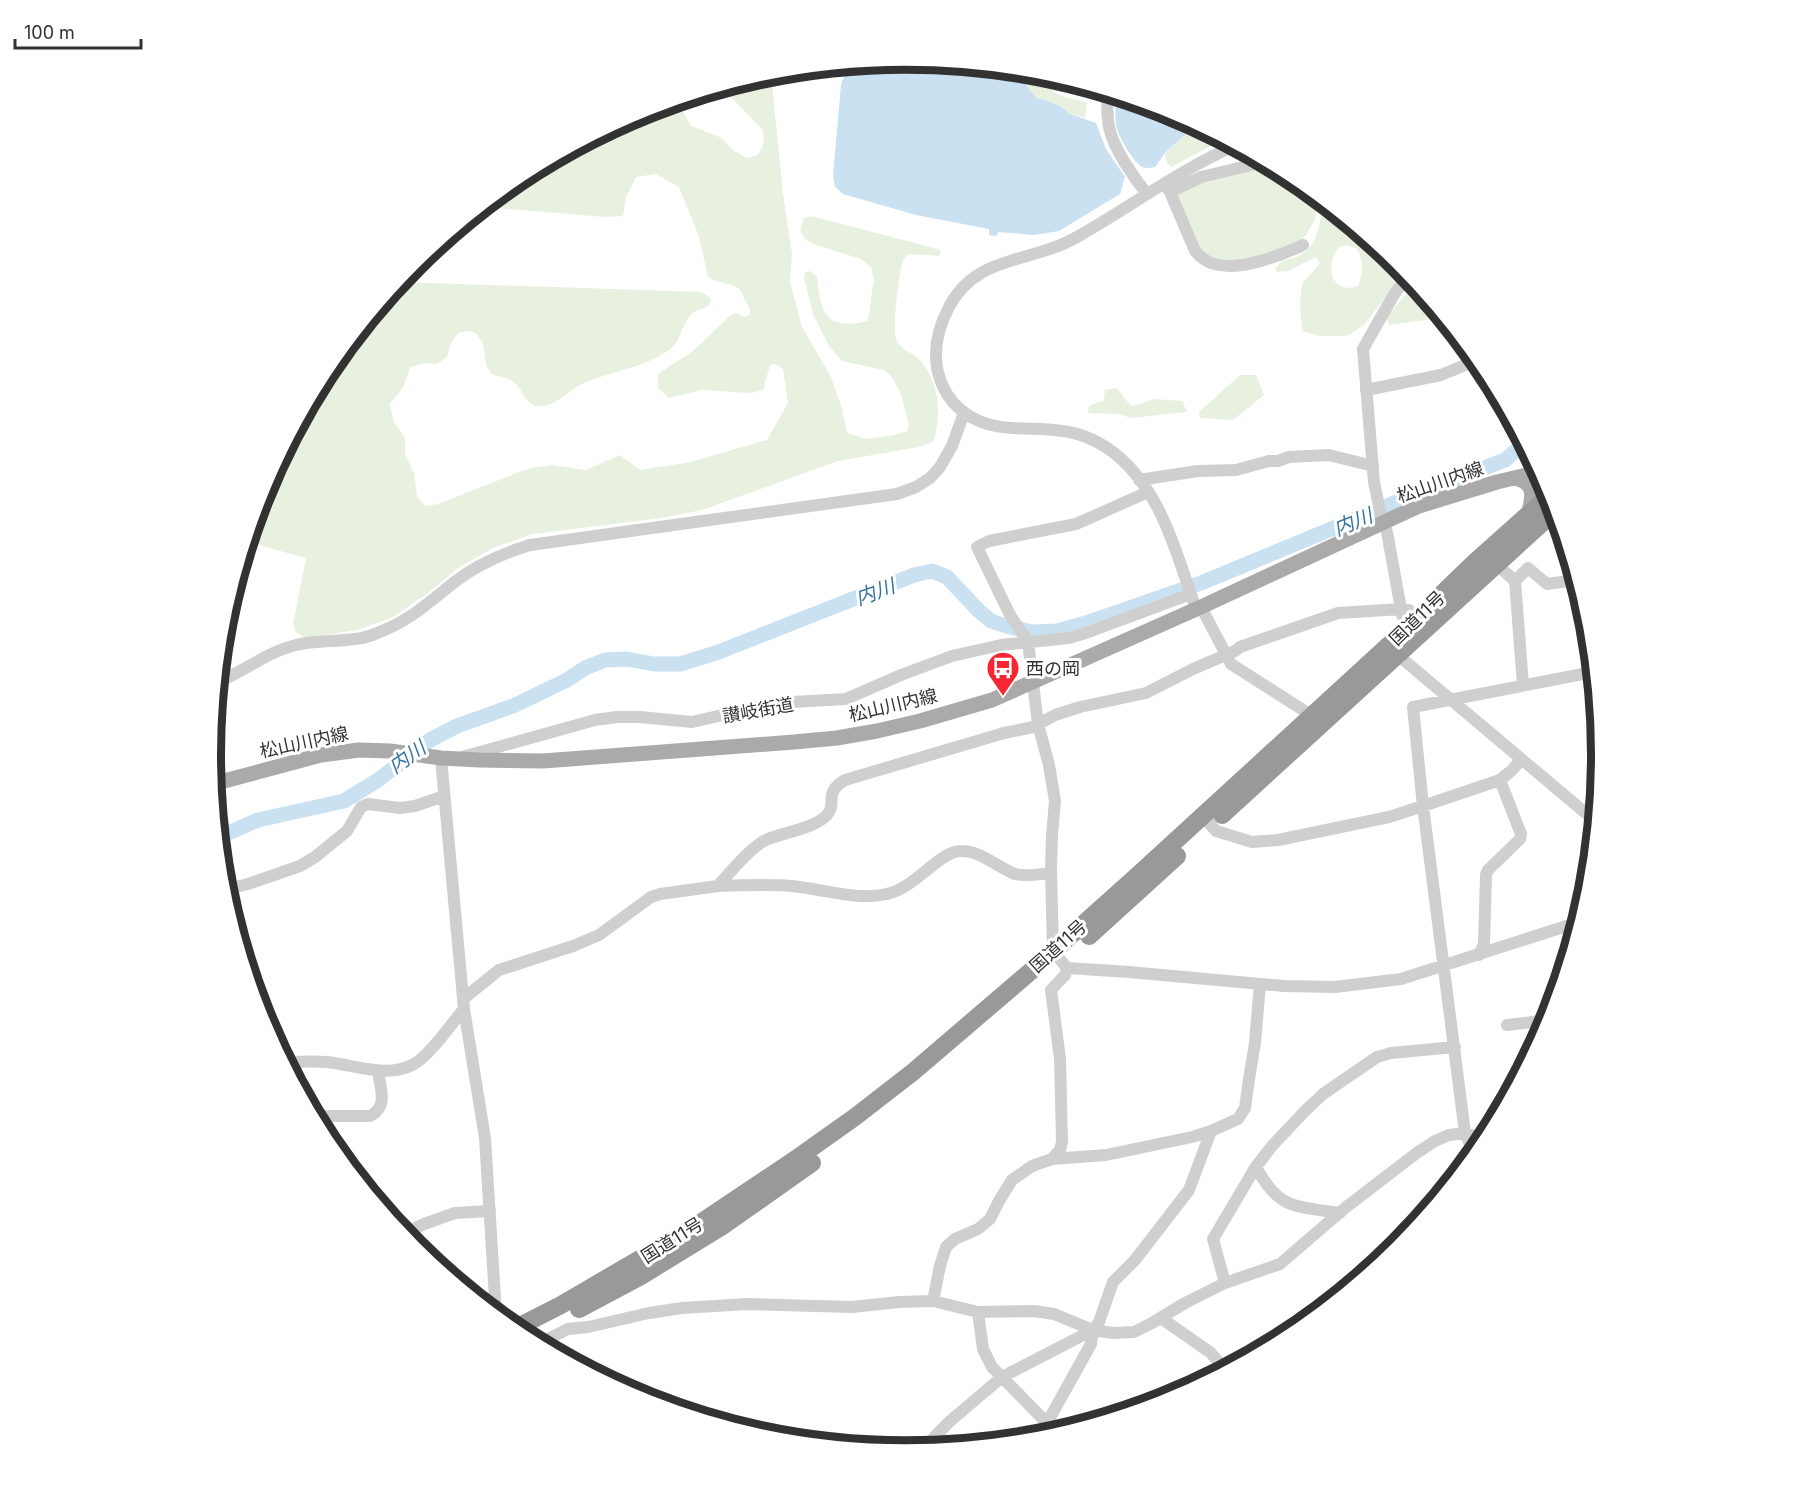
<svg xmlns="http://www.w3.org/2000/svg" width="1812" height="1511" font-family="Inter,'Noto Sans JP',sans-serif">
<rect width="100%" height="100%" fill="#fff"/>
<path fill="#e8f0df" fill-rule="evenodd" d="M906,60L1037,73C1045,82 1051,93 1063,96C1071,99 1078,99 1087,103L1085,118L1070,114L1062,107L1046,100L1036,98L1019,76L1012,74L891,68L890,62Z
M771,73L783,194L792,254L790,282L802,327L830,375L842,408L847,433L866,439L895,435L907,431L909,425L901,394L892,377L884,370L842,361L829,346L813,314L804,277L806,272L810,271L817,277C821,314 826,331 868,321L874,279L871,267L861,259L813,244L805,239L800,230L804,218L811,216L938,249L941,251L939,256L909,254L904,258L901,267C899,282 891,330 897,341C901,350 911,352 918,358C939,380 942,412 934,441L919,447L838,461L702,510L661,518L533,534L493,548L458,568L428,593L393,617L358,630L305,638L296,632L293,624L306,558L255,544L266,504L260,501L264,489L328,369L399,282L701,292L708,296L711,300C708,311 701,307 694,312C681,322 682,342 669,350C642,369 609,371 580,385C567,392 555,407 539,406C524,406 522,384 510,380C504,377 498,377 492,374L486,365L483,343L476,333L469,331L458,333L450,345L447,357L437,364L425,363L410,367C407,381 401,393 390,403L393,420L405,438V454L414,473L417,497L425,506L438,504L527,469L552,465L586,470L620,455L640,470L691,462L767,440L788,403L783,369L776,364L770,365L763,390L751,393L701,390L669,398L658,388V374L693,351L731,315L736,313L745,317L750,314C750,307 748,305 745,300C743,297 743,293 740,290C731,281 717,285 708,276L698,234L679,187L656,174L636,177L626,197L623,216L605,217L483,207L520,177L640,113L659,107L683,112L691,126L722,138L733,150L747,158L758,155L764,143L763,130L734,100L721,91H713Z
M1198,127L1222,140L1171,167L1167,163L1165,154L1182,137Z
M1268,164L1293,177L1318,198L1315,219L1306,235L1300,241L1289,247L1247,260L1218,262L1198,251L1174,195L1195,184Z
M1322,201L1398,264L1405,272L1364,325L1352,333L1345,336H1320L1302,331L1300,304L1302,284L1320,263L1316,257L1288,271L1277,272L1275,269C1285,256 1287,262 1299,256C1319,246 1321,221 1322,201ZM1347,245L1357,249C1364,261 1363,273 1358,286C1354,287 1348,289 1343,287C1326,280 1330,259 1339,247Z
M1415,284L1440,315V318L1389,325L1386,317Z
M1240,375H1256L1264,395L1233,420L1200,418L1199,412Z
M1117,388L1130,405L1134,406L1153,399L1182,401L1187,412L1130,418L1120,414L1088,413L1089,406L1104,400L1105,390Z"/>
<path fill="#cae1f1" d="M864,67L1004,72L1019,76L1036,98L1046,100L1062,107L1070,114L1096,123L1106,149L1125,177L1120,194L1059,231L1034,235L998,232L997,236L989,235V229L916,215L843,194L835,187L833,176L841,85C845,72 851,68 864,67Z
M1118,96L1172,113L1198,127L1182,137L1165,153L1155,167C1150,168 1145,169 1141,166C1133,162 1117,134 1116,125C1115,116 1115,104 1118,96Z"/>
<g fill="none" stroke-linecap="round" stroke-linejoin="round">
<path stroke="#cae1f1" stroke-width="15" d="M219,837L258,820L344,801L378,780L430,740L457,726L513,706L567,680L585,668L605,660L627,659L654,664H680L716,653L914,575L932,571L947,577L979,611L991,621L1006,626L1032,632L1057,631L1086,623L1201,583L1394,503L1505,460L1524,444"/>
<path stroke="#cfcfcf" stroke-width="12" d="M1107,93C1107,105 1107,116 1109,127C1113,148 1134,178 1147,194
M1166,186L1170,192L1201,177L1264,162
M1170,192L1195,251C1201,258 1210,264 1219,265C1242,270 1282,255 1303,245
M1366,390L1441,375L1470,363L1479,362
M1139,480L1198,471L1236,470L1269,461H1278L1289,457L1329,455L1373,466
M1148,492L1076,524L989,541L977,547L1010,615L1028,642L1038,724L1049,765L1055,801L1052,835L1051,869L1053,951L1067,968L1129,972L1284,986L1335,987L1401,979L1579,922
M1496,564L1515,581L1523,685
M1515,581L1528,568L1547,584L1576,580
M1201,607L1231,664L1311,715
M1196,609C1177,556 1163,495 1119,457C1103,443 1082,433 1062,431C1029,426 993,434 965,413C946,400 936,377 936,355C936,338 941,322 949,307C977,254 1030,264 1077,237C1130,207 1178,171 1234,146
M1402,615L1387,532L1381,516L1374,482L1363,349L1393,296L1404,281L1410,278
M1393,651L1595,821
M218,682C245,671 267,652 296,645C315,640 335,642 355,639C367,638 378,633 389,628C415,616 434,598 456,581C478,564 504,553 530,545L897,494L916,487L930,478L940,467L952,446L964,413
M462,757L595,720L617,717H640L692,722L775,703L846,699L901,675L952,656L1001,645L1069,638L1086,633L1191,594
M441,758L464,1009L485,1138L496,1314
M1203,816L1216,831L1252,842L1278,840L1389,817L1423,806L1500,780L1511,771L1521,760
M718,886C743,885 767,884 792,886C823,889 856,901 887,894C914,889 941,850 961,851C982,851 996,867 1015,874C1026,877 1040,874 1051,873
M224,890L248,884L300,866L315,857L347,831L361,807L368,804L400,808L415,806L444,796
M1479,955L1484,944L1486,875L1488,870L1520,839L1521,834L1500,780
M463,999L499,970L573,946L599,935L651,897L660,894L718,886C729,873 752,846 766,840C783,832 814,829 827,815C838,803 822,794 845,780L1004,733L1033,727L1055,715L1080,707L1146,693L1193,669L1235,651L1240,647L1338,613L1401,609L1409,610
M1507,1025L1549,1020
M285,1062C299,1062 313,1061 327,1062C355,1065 387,1079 414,1064C430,1055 451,1024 464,1009
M314,1116H370C389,1107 380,1088 378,1071
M1052,1159L1060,1150L1062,1142L1060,1059L1051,990L1065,975L1067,968
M1256,1167C1279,1210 1295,1206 1340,1213
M1461,1170C1471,1155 1474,1150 1465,1133L1423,806L1413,707L1593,672
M1413,1228L1418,1220L1443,1192
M403,1234L424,1224L455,1213L490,1211
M1225,1283L1213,1239L1255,1168L1272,1146L1305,1111L1323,1094L1377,1057L1391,1053L1455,1047
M933,1301L940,1266L946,1247L955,1239L978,1229L990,1219L999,1201L1012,1180L1032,1166L1052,1159L1106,1155L1192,1137L1211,1131L1238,1119L1245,1108L1249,1079L1255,1043L1260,984
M978,1312L983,1349L992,1367L1047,1423
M1161,1318L1211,1353L1225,1370
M538,1344L568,1329L588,1327L649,1313L682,1308L747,1304L852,1307L899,1302L933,1301L978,1312L1034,1311L1054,1314L1093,1330L1113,1333L1134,1332L1152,1323L1185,1303L1225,1283L1280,1264L1345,1208L1418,1152L1435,1141L1449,1135L1465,1133L1476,1137H1487
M1048,1436L1047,1423L1091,1344L1093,1330
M923,1449L949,1422L1002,1377L1093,1330L1099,1322L1113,1282L1135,1260L1189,1190L1211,1131"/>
<path stroke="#aaa" stroke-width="15" d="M1514,478C1538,483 1532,498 1528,516
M213,784L321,755L359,750L390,751L441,758L479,760L543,761L794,742L837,738L877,731L920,721L992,700L1201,607L1419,506L1497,482L1539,472"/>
<path stroke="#999" stroke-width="18" d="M1222,815L1555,511
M1089,936L1177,856
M579,1309L641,1276L724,1225L812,1163
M514,1329L561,1305L693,1228L793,1161L855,1117L913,1072L1031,971L1137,876L1388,646L1474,563L1550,495"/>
</g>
<defs>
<g id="bus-pin" transform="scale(1.725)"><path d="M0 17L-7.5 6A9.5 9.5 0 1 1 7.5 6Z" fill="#f72632" stroke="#fff"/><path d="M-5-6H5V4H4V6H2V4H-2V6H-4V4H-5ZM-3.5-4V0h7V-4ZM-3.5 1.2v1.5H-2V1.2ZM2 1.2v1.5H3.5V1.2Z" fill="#fff"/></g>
</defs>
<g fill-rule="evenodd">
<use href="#bus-pin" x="1003" y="668"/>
</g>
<g text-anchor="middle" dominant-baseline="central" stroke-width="6" stroke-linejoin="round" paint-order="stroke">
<g font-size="18" fill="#323232" stroke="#fff">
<text transform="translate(1440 482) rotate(-19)">松山川内線</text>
<text transform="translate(1417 618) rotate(-44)">国道11号</text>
<text transform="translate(893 705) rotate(-13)">松山川内線</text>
<text transform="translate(758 710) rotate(-10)">讃岐街道</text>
<text transform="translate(304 742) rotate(-12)">松山川内線</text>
<text transform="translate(1058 946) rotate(-42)">国道11号</text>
<text transform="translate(672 1240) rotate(-32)">国道11号</text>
</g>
<g font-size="18" fill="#323232" stroke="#fff" text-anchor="start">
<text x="1026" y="668">西の岡</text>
</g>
<g font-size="20" font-style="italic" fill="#36749e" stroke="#fff">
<text transform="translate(1353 522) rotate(-22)">内川</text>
<text transform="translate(875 592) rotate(-20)">内川</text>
<text transform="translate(407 757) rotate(-35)">内川</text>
</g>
</g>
<path d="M0 0H1812V1511H0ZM221 755a685 685 0 1 1 1370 0a685 685 0 1 1-1370 0Z" fill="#fff" fill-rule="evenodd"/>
<path fill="none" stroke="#323232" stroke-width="8" d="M221 755a685 685 0 1 1 1370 0a685 685 0 1 1-1370 0Z"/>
<path d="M15 39v9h126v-9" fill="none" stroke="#323232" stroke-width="3"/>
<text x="24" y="39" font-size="18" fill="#323232" stroke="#ffffff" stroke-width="4.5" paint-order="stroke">100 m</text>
</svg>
